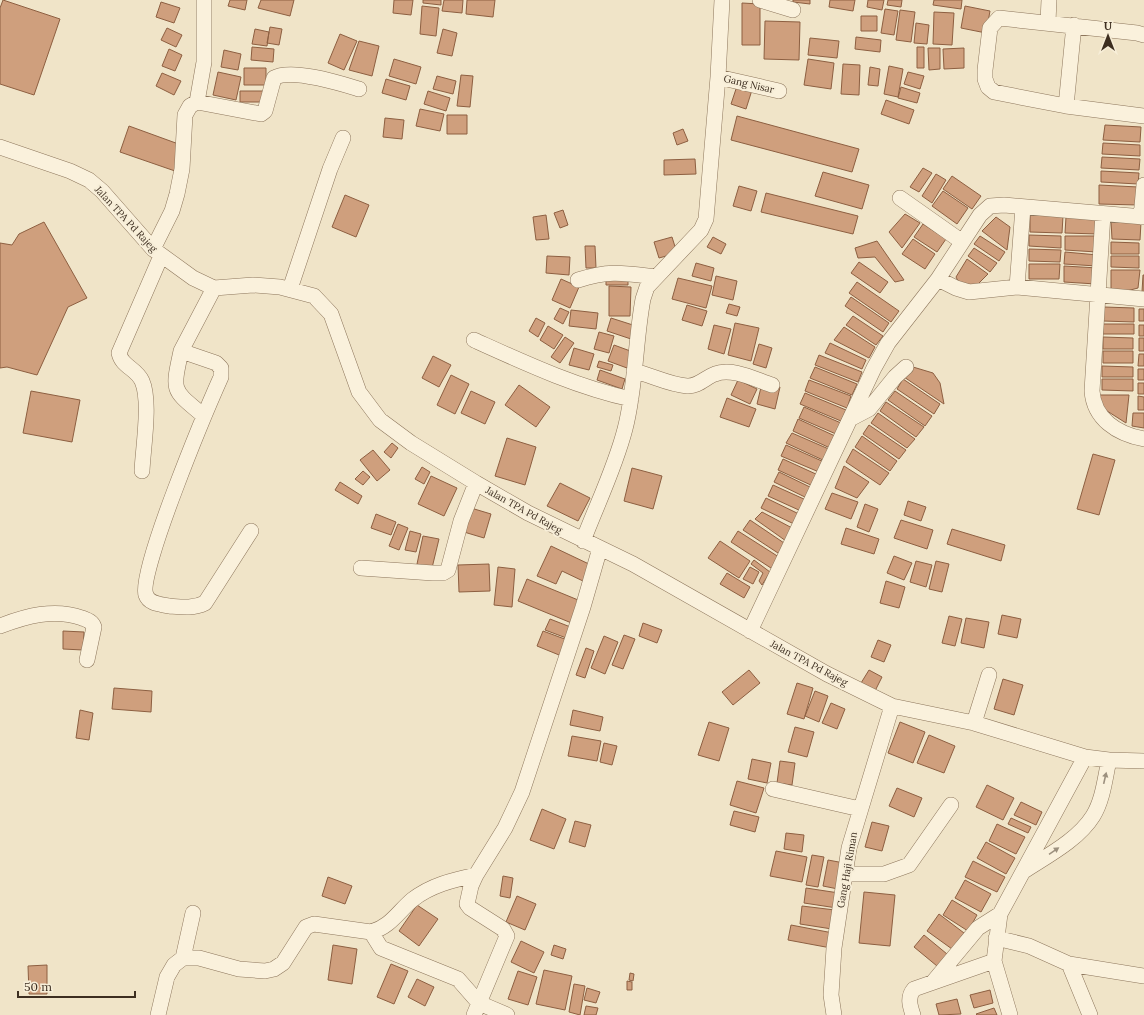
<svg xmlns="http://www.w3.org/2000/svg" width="1144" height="1015" font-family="Lora,serif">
<rect width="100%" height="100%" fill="#f0e4c8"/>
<path fill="#cf9f7d" stroke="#8d5f41" d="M3,0L60,19L34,95L0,84V8Z
M230,0H247L245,10L228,6Z
M261,0H294L290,16L258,8Z
M394,0H413L411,15L393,13Z
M423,0H441V5L423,3Z
M444,0H463L462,13L442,11Z
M467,0H495L493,17L466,14Z
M793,0H810V4L793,2Z
M830,0H855L853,11L829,7Z
M868,0H884L882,10L867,7Z
M888,0H902L901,7L887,5Z
M934,0H962L961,9L933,5Z
M161,2L180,8L174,23L156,17Z
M742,3L760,4V45H742Z
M422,6L439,8L436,36L420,34Z
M965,6L990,11L986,33L961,28Z
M885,9L898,11L894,35L881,33Z
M900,10L915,12L911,42L896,40Z
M934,12L954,13L952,45L933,44Z
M861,16H877V31H861Z
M765,21L800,22L799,60L764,59Z
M916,23L929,25L927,44L914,43Z
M270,27L282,29L279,45L267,43Z
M167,28L182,35L176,47L161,40Z
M255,29L269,32L267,46L252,44Z
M443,29L457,33L452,56L437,53Z
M340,34L357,41L344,70L328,63Z
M856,37L881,40L880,52L855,49Z
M810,38L839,41L837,58L808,55Z
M359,41L379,46L372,76L349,70Z
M252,47L274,49L273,62L251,60Z
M917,47H924V68H917Z
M928,48H940V69L929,70Z
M964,48V68L944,69L943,49Z
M169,49L182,55L175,71L162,66Z
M224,50L241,54L238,70L221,67Z
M394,59L421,67L416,84L389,76Z
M808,59L834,63L831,89L804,85Z
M843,64L860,65L859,95L841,94Z
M889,66L903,69L898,97L884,94Z
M870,67L880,69L878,86L868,85Z
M244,68H266V85H244Z
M218,72L241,77L236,100L213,95Z
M908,72L924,76L920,89L904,84Z
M162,73L181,81L174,95L156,86Z
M461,75L473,76L470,107L457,106Z
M437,76L456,81L453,94L433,89Z
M386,79L410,86L406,100L382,93Z
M737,86L752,90L746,109L731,104Z
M901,87L920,93L917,103L898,98Z
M240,91H263V102H240Z
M428,91L450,98L446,111L424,104Z
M886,100L914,110L909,124L881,114Z
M420,109L444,114L440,131L416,126Z
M447,115H467V134H447Z
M737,116L859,149L852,172L731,140Z
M385,118L404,120L402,139L383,137Z
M1105,125L1141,127L1140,142L1103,140Z
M129,126L184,146L175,171L120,152Z
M683,129L688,141L677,145L673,133Z
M1103,143L1140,145V156L1102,154Z
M1102,157L1140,159L1139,170L1101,168Z
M695,159L696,174L664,175V160Z
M923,168L932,173L919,192L910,187Z
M1101,171L1139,173L1138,184L1101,182Z
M823,172L869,185L862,209L815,196Z
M936,174L946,180L932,203L922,196Z
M952,176L981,196L972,209L943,189Z
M1099,185L1138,187V205L1099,204Z
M739,186L757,191L751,211L733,206Z
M943,191L968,208L957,224L932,206Z
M766,193L858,216L853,234L761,212Z
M345,195L369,205L356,237L332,227Z
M563,210L568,225L560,228L554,213Z
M905,214L920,223L902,248L889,232Z
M546,215L549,239L536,240L533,217Z
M1030,215L1063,216L1062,233L1030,232Z
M996,217L1010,227L1007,250L982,231Z
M1066,217L1098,218V234L1065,233Z
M1111,221L1141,222L1140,240L1112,239Z
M44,222L87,298L68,307L37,375L7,367L0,368V243L12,245L19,234Z
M923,224L946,239L937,252L914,237Z
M1029,235L1061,236V248L1029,246Z
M980,236L1005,252L999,261L974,244Z
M1065,236H1098L1097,252L1065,250Z
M672,237L677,253L659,258L654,242Z
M713,237L726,244L721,254L707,247Z
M913,239L935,254L925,269L902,254Z
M877,241L904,280L895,282L875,257L858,258L855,248Z
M1111,242L1139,243V254H1111Z
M585,246H595L596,268H586Z
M974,248L997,263L990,272L968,256Z
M1029,249L1061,250L1060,262L1029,261Z
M1065,252L1098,255L1097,266L1064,264Z
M547,256L570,257L569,275L546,273Z
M1111,256H1139V268L1111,267Z
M967,259L988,274L976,286L960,285L956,277Z
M859,262L888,282L880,293L851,273Z
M696,263L714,268L711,281L692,276Z
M1029,264H1060L1059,279H1029Z
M1064,266L1098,268L1096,284L1064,282Z
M1111,270H1140L1138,288L1119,293L1111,288Z
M1143,275H1144V292H1142Z
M716,276L737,281L733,300L712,295Z
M606,277H628V285H606Z
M678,278L712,286L706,308L672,299Z
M561,279L579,287L570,308L552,300Z
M857,282L899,311L891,322L849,293Z
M609,286L631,287L630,316H609Z
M851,297L889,323L883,332L845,306Z
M729,304L740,307L737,316L726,313Z
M687,305L707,311L702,326L682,320Z
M1104,307L1134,308V322L1103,321Z
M560,308L569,312L563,324L554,319Z
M1139,309H1144V321H1139Z
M571,310L598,313L596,329L569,326Z
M853,316L883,336L876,345L846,325Z
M536,318L545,323L538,337L529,331Z
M611,318L636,326L631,339L607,331Z
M735,323L759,328L751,361L728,355Z
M1103,324H1134V334H1103Z
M714,325L731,329L724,354L708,349Z
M1139,325H1144V336H1139Z
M548,326L563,335L554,349L540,340Z
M844,327L875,347L869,358L834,340Z
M599,332L614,336L609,353L594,349Z
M565,337L574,343L560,363L551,357Z
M1103,337L1133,338V349H1103Z
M1139,338H1144V351H1139Z
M830,343L866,360L862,369L825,353Z
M759,344L772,348L766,368L753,364Z
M614,345L633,352L627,368L608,361Z
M574,348L594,354L589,370L569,365Z
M1103,351H1133V363H1103Z
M1139,354H1144V366H1138Z
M819,355L862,372L858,382L815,365Z
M433,356L451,365L439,387L422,378Z
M599,361L613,365L611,371L597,367Z
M1102,366L1133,367V377H1102Z
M815,367L857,384L852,395L810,378Z
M913,367L933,373L940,383L944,404L904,377Z
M1138,369H1144V380H1138Z
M600,370L625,379L622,389L597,380Z
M451,375L469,384L455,414L437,405Z
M903,379L940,404L934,414L897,389Z
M1102,379H1133V391L1102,390Z
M738,380L757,389L750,404L731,395Z
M809,380L851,396L847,408L805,391Z
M762,383L780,387L775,409L757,404Z
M1138,383H1144V394H1138Z
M519,385L550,407L536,427L505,405Z
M31,391L80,400L72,442L23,433Z
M471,391L495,402L485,424L461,413Z
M895,391L932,416L925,426L888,400Z
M805,393L846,410L841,421L800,404Z
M1096,395H1129L1126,423L1096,404Z
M1138,396L1144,397V410H1138Z
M727,398L756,409L749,427L720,417Z
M886,402L924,427L916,437L880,411Z
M804,407L841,423L836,434L799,418Z
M878,413L915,439L907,448L871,423Z
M1133,413H1144V428L1132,426Z
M798,419L835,436L830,448L793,431Z
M869,425L906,450L899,459L863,434Z
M792,433L831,450L825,461L786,443Z
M862,436L897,461L890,471L855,447Z
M507,438L536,447L525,485L495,476Z
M392,443L398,448L391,458L384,452Z
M786,445L824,462L819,472L781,456Z
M853,449L889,473L880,485L846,462Z
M373,450L390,470L377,481L360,460Z
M1093,454L1115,460L1099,515L1077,509Z
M783,459L818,475L813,486L778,470Z
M844,466L869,482L857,498L835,488Z
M422,467L430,472L424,484L415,479Z
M632,468L662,476L653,509L624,501Z
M363,471L370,477L363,485L355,479Z
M779,472L812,488L807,498L774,482Z
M431,476L457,488L444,516L418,504Z
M340,482L362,496L358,504L335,490Z
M560,483L590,498L578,521L547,506Z
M773,485L806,500L801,511L768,496Z
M832,493L858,502L851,519L825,509Z
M766,498L801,515L796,525L761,508Z
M908,501L926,507L921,521L904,515Z
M865,504L878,509L869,532L857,527Z
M471,508L491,514L484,538L464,532Z
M762,512L794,529L786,541L755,519Z
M376,514L396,522L391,535L371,528Z
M750,520L787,545L781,555L743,530Z
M901,520L933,530L927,549L894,538Z
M398,524L408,528L399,550L389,546Z
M846,528L879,539L874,554L841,544Z
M952,529L1005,545L1001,561L947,544Z
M410,531L421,534L416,552L405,550Z
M738,531L782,559L774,570L731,542Z
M423,536L439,539L432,568L417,564Z
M720,541L750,561L739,578L708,558Z
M551,546L591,565L583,581L562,571L556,584L537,576Z
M894,556L912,563L904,580L887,573Z
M754,560L770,572L762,585L759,581L763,573L751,564Z
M916,561L932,565L926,587L910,582Z
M936,561L949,564L942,592L929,589Z
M489,564L490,591L459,592L458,565Z
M498,567L515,569L512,607L494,605Z
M750,567L759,572L753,584L743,579Z
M727,573L750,587L744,598L720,584Z
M527,579L583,602L574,624L518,601Z
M886,581L905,587L899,608L880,603Z
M1002,615L1021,619L1017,638L998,634Z
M949,616L962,619L955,646L942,643Z
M966,618L989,622L984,648L961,643Z
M550,619L573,628L569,639L545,630Z
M643,623L662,630L657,643L639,636Z
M63,631L84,632L83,650L63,649Z
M543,631L570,641L564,657L537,646Z
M624,635L635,639L623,669L612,665Z
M604,636L618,642L605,674L591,668Z
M878,640L891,645L884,662L871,657Z
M586,648L594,651L585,678L576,675Z
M749,670L760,683L733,705L722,692Z
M869,670L882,677L875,691L861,683Z
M1003,679L1023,685L1014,715L994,709Z
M797,683L813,688L804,719L787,714Z
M114,688L152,691L151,712L112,709Z
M815,691L828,696L819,722L805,716Z
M831,703L845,709L837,729L822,723Z
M80,710L93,713L89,740L76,738Z
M573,710L603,717L600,731L570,725Z
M709,722L729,728L719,761L698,755Z
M900,722L925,732L913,763L888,753Z
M795,727L814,732L807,757L788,752Z
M929,735L955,746L944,773L917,763Z
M572,736L601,741L597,761L568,756Z
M604,743L617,746L612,765L600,762Z
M752,759L771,763L767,783L748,779Z
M780,761L795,763L792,785L777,783Z
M737,781L764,788L756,813L730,805Z
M987,785L1014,798L1003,820L976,807Z
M897,788L922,798L914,817L889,806Z
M1021,802L1042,812L1036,825L1014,815Z
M542,809L566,819L554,849L530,840Z
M734,811L759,817L755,832L730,825Z
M1011,818L1031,827L1028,833L1008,824Z
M575,821L591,825L585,847L569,842Z
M872,822L889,826L882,851L865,847Z
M997,824L1025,837L1016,854L989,841Z
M786,833L804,835L802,852L784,849Z
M986,842L1015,858L1006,874L977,858Z
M776,851L807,857L802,882L770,876Z
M812,855L824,857L818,887L806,885Z
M828,860L844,863L838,889L823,886Z
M973,861L1005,877L997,892L965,877Z
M503,876L513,878L510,898L500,896Z
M328,877L352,886L345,904L322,896Z
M965,880L991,894L981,912L955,898Z
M806,888L839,893L837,908L804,903Z
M864,892L895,895L890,946L859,943Z
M517,896L536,904L525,930L506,922Z
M952,900L977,915L968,931L943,915Z
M417,905L438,919L419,946L399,931Z
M802,906L835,910L832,929L800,924Z
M939,914L964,933L952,949L927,931Z
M791,925L833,933L831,948L788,940Z
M924,935L947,954L937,966L914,947Z
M521,941L544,952L534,973L511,962Z
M333,945L357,949L352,984L328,980Z
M554,945L566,949L563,959L551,955Z
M391,964L408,971L394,1004L377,997Z
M47,965V994H29L28,966Z
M544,970L572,976L565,1010L536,1004Z
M518,971L537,977L528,1005L508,999Z
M630,973L634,974L633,981L629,980Z
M417,979L434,987L425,1006L408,997Z
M627,981L632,982V990H627Z
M574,984L585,986L580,1015L569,1012Z
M587,988L600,992L596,1003L584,1000Z
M990,990L993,1003L974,1008L970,995Z
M957,999L961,1014L939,1015L936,1004Z
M586,1006L598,1008L596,1015H584Z
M994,1008L997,1015H977L976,1014Z"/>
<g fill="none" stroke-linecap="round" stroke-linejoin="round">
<g stroke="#8d765c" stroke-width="16">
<path id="minor" d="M760,0L793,10
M1048,22L1049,0
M1144,35L1137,33L999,18L990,28L985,70V79L988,87L994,92L1066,106L1144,116
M718,77L779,91
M197,102L204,62V0
M1066,106L1074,25
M0,147L70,171L89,180L102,191L153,249L193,278L214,288L253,285L280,287L314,296L331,314L359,392L380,420L411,443L476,483L528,513L633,564L827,674L892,706L974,723L1085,757L1109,760L1144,761
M900,198L961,241
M1103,214L1092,391C1094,419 1117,434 1144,439
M1141,217L1144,185
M153,249L172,211L177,194L182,169L185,115L190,106L197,102L261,114L265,111L274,78C291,68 339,83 359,89
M938,279L980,215L990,206L1004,205L1144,217
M578,280C610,270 623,273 656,277
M1017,287L1023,207
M214,288L181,351L216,363L221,368V377C208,406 137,574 146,595C149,604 160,604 169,606C181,607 193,609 205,603L251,531
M290,289L330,169L343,138
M474,340C525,363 576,387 631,399
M181,351C172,393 172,389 204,416
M634,371C651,375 670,385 687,386C698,387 706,377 715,374C732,367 756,380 772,385
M850,419L869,409L895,377L906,367
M142,471C143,448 151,401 142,381C136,368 122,367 119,353L161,256
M583,541C597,504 615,468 625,429C636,387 635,342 643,299L647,287L701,230L706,219L718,77L722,0
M361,568L433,573H443L448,570L461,521L476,483
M0,626C26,616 54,608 82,618C87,620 92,621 94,627L87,660
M750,631L874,368L888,343L938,279L956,288L969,292L1017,287L1144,299
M974,723L989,675
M773,789L860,809
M1024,871C1047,856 1078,840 1093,816C1103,800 1105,778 1109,760
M845,874H884L909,865L951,805
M371,932L381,948L458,979L479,1003L507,1015
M996,938L1029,946L1069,964L1144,976
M183,958L193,913
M1069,964L1090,1015
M933,982L978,928L1000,914
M158,1015L167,977L174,965L183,958H199L239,969L265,971L274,969L283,963L306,927L314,924L371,932C390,927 398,912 412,900C431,885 453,880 476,875L505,828L522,792L583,607L600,548
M474,1015L507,936L503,929L470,908L467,904L471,886L476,875
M834,1015L831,995L834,948L849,848L892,706
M913,1015C910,1006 907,997 914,989L994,961
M1010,1015L994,961L1000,914L1085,757"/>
</g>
<use href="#minor" stroke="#faf1dc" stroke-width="15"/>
</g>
<defs><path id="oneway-solid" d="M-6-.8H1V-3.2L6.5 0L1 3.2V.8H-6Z"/></defs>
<g fill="#9c907e">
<use href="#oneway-solid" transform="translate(1105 778) rotate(-77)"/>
<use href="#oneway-solid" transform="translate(1054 851) rotate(-34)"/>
</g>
<g text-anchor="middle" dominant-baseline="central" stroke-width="4" stroke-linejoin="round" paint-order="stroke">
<g font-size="10" fill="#3d2e20" stroke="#f7eed8">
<text transform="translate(749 84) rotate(13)">Gang Nisar</text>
<text transform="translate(126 219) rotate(47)">Jalan TPA Pd Rajeg</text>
<text transform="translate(524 510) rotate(29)">Jalan TPA Pd Rajeg</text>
<text transform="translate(809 663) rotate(28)">Jalan TPA Pd Rajeg</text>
<text transform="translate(847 870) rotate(-80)">Gang Haji Riman</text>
</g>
</g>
<g transform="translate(1108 36)" stroke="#f7eed8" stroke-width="3" paint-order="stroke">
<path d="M0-3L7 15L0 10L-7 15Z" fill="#3d2e20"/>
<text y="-6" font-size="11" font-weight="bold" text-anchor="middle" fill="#3d2e20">U</text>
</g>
<path d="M18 991v6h117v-6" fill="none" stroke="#3d2e20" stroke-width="2"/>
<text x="24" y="991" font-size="12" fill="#3d2e20" stroke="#f7eed8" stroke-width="3" paint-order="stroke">50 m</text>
</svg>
